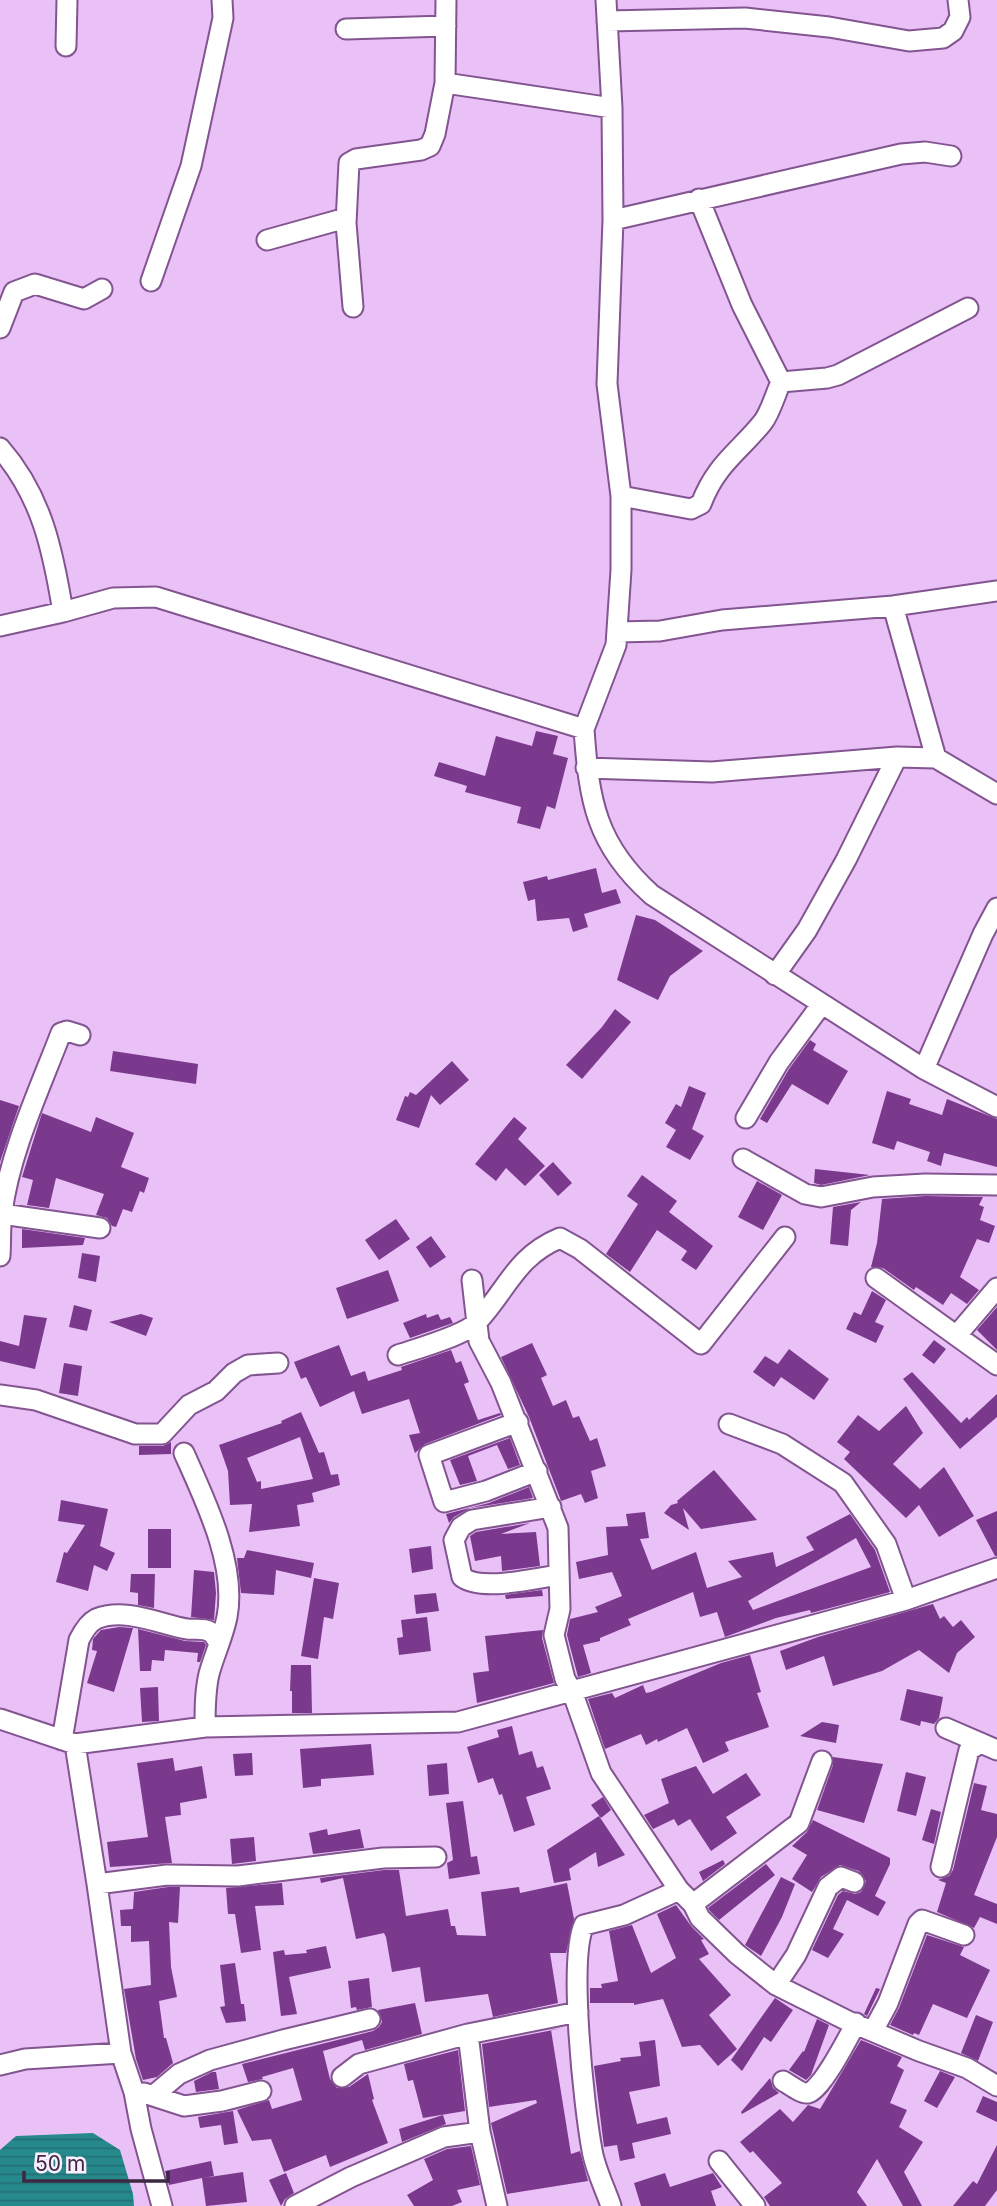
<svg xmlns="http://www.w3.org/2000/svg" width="997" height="2206" font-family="Inter,sans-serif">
<defs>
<pattern id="water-rules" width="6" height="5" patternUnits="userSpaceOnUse" patternTransform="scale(1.75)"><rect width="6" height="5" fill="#26898c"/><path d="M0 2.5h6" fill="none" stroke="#227074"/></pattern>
</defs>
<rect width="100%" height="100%" fill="#eac1f7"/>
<path fill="url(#water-rules)" d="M93,2133L120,2150L133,2194L134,2206H0V2150L16,2136Z"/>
<path fill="#7a398d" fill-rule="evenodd" d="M536,731L558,736L553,754L568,758L555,809L547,806L540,829L517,823L521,807L465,792L467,786L434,776L439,762L485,776L496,736L532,746Z
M596,868L602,893L616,889L621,903L584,914L588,927L573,932L569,918L537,921L535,899L528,901L523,882L547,876L548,880Z
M636,915L655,920L703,951L670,976L658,1000L617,980Z
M615,1009L631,1022L582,1079L566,1065L602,1027Z
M810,1040L816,1044L813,1050L848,1071L828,1105L792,1084L767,1123L760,1119L789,1069Z
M113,1051L198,1064L196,1084L110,1071Z
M452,1061L469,1080L440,1105L431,1095L419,1128L396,1120L405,1096L408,1097L410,1092L416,1095Z
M689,1086L706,1093L692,1129L704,1136L690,1160L666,1147L676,1130L665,1123L676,1104L681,1107Z
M887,1091L911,1099L909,1104L942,1115L947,1099L997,1119V1167L944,1153L941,1166L927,1161L930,1152L897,1141L894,1150L872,1143Z
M0,1100L19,1106L0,1162Z
M42,1113L91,1132L96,1117L134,1133L121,1167L149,1178L144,1193L140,1191L132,1212L123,1209L116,1227L112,1226L107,1218L96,1215L104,1194L56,1178L49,1208L27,1205L33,1180L22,1177Z
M514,1117L527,1128L518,1139L545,1166L525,1186L506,1168L496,1181L475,1164Z
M553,1162L572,1183L558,1196L539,1175Z
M815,1169L870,1175L821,1185L814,1183Z
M642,1175L677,1201L669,1212L713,1246L696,1270L681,1260L687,1251L657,1230L630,1272L606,1254L638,1204L627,1196Z
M757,1181L782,1195L763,1230L738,1217Z
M925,1196L983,1197L979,1205L984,1207L980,1220L995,1226L989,1243L977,1239L960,1277L979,1290L967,1304L951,1293L943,1305L916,1287L914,1290L883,1268L871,1267L877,1243L882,1199Z
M861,1202L851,1210L848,1246L830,1244L833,1207Z
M396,1219L410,1239L379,1260L365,1240Z
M22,1229L85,1238L83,1245L22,1248Z
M431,1236L446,1257L430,1268L416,1247Z
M82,1253L100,1256L96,1282L78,1278Z
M388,1270L399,1301L347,1319L336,1288Z
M872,1291L886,1300L875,1322L884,1326L876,1343L846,1329L854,1312L861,1315Z
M74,1305L92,1310L87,1331L69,1327Z
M997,1307V1350L977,1330Z
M141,1314L153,1318L146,1336L109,1322Z
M426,1314L427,1318L438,1314L441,1320L450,1317L453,1323L410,1338L403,1323Z
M24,1315L47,1318L35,1369L0,1361V1341L19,1346Z
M934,1340L946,1349L934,1364L922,1355Z
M532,1343L547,1375L541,1378L553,1406L566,1400L573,1418L579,1416L590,1441L597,1438L606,1466L591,1471L598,1498L585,1503L581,1494L561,1501L560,1498L529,1417L501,1357Z
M339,1345L351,1376L365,1371L368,1381L402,1370L401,1367L451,1350L456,1363L461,1361L469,1382L464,1384L478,1420L500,1413L501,1415L425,1444L415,1453L409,1435L420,1433L409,1399L362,1414L354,1391L320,1407L306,1377L301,1379L294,1362Z
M789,1349L829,1379L814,1400L781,1377L774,1387L753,1372L765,1356L778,1364Z
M64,1363L82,1366L78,1396L59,1393Z
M912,1372L961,1423L967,1417L969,1420L997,1394V1417L960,1449L903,1379Z
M906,1406L923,1433L893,1464L920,1489L944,1467L974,1516L939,1537L919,1505L906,1518L844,1459L850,1452L837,1442L858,1415L879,1431Z
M301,1412L319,1453L324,1452L331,1475L338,1474L340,1485L312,1493L314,1502L297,1505L300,1526L249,1532L252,1504L230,1505L228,1471L219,1445L282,1423L281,1421ZM300,1437L313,1479L261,1489V1481L257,1482L247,1458Z
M510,1438L520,1465L508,1469L497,1445L468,1456L477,1481L460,1485L450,1460Z
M171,1442V1454L139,1455V1446H163Z
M714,1470L757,1520L701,1529L683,1508L689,1530L664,1513L671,1505L678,1503L677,1501Z
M529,1487L533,1498L470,1508L454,1517L449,1523L446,1514L489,1503Z
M61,1500L108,1509L100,1546L115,1553L107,1571L94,1565L88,1591L56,1582L64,1552L67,1553L85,1525L58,1521Z
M997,1511V1556H995L976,1520Z
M645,1512L649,1538L640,1539L652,1570L696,1552L707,1588L742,1577L728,1561L773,1552L776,1567L814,1550L806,1537L850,1514L875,1550L890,1592L811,1613L810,1610L776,1618L725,1637L717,1612L700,1617L693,1592L628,1619L631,1625L600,1638V1641L583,1645L591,1673L578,1677L567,1635L570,1619L598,1612L595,1607L622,1596L612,1572L579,1579L576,1562L608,1555L606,1527L628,1526L626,1514ZM856,1538L871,1567L753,1610L748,1601Z
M530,1523L501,1534L536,1532L540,1566L502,1571L501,1556L475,1561L470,1536L476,1532Z
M148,1529H171V1568H148Z
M431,1546L433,1569L412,1573L409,1549Z
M247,1550L314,1563L311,1578L276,1570L274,1595L241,1593L237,1558H244Z
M194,1570L214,1572L216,1593L214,1620L191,1617Z
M131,1574H155L154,1608L138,1605V1593L130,1592Z
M314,1578L339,1583L333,1619L324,1617L318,1659L301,1656Z
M542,1590L543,1596L506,1599L505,1595Z
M436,1593L439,1611L416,1614L414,1595Z
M933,1604L940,1619L944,1616L953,1627L961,1620L975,1637L957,1653L949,1673L919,1650L882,1671L833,1686L824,1656L786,1670L780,1651L818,1637Z
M427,1617L431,1651L399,1655L397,1638L403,1637L401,1620Z
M119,1627L133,1628L114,1692L87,1683L97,1651L92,1650L93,1639L101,1630Z
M138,1629L185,1641L204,1642L206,1645L200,1662H197L198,1653L165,1650L164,1661L152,1660L151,1671H140Z
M543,1630L542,1638L554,1683L477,1703L473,1673L489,1671L485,1636Z
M750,1655L761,1692L757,1693L769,1727L725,1742L729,1751L703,1763L687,1728L658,1742L657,1739L646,1745L641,1734L605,1749L588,1699L612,1693L615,1698L643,1685L646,1693L651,1692L721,1663Z
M291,1665H311L312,1713H292V1691H290Z
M158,1687L159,1721L142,1722L140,1688Z
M907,1689L943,1697L939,1718L934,1724L921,1721L920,1726L900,1720Z
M822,1722L839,1725L836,1743L800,1736Z
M512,1726L519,1755L532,1751L537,1768L543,1766L551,1789L526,1797L535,1825L514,1832L502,1794L499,1795L493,1778L478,1783L467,1747L499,1737L497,1730Z
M371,1744L374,1775L321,1779V1786L303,1788L300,1749Z
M252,1753L253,1775L235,1776L233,1754Z
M833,1757L883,1764L864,1823L817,1810L833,1765Z
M173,1758L175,1771L202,1766L207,1798L180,1803L181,1815L165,1817L172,1863L110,1867L107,1842L148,1837L137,1763Z
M447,1763L449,1794L429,1796L427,1765Z
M696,1766L713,1794L746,1773L761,1795L726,1817L737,1833L711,1851L690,1819L678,1826L674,1819L653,1829L644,1815L669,1803L661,1779Z
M906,1772L926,1777L916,1816L897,1811Z
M974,1783L987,1786L981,1810L997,1814V1837L974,1895L997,1904V1924L980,1917L974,1928L937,1912L946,1883L938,1880L949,1876L953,1870Z
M603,1797L611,1810L601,1818L591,1805Z
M463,1801L471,1857L477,1856L480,1874L449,1879L447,1863L453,1860L446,1803Z
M931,1809L941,1812L934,1844L922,1840Z
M599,1816L625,1855L598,1867L596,1852L569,1869L571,1880L554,1883L547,1850Z
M813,1820L890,1858V1864L875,1896L886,1902L878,1916L847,1900L833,1929L844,1934L828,1958L812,1950L838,1895L843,1891L855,1894L861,1892L866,1881L859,1871L840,1865L821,1877L812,1892L792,1879L807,1855L792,1846L807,1832Z
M327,1829L328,1835L360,1829L364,1848L313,1854L309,1833Z
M254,1837L256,1861L232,1864L230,1839Z
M723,1860L725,1864L703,1881L699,1872Z
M766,1864L775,1875L719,1920L710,1911L708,1908Z
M384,1870H399L406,1916L448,1909L451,1926H455L457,1935L486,1936L481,1892L519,1887L520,1893L567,1883L574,1919L566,1953H550L558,2003L493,2017L488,1994L425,2002L420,1967L392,1972L386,1937L384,1933L356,1939L343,1878L321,1883L320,1878Z
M781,1877L795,1884L782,1917L761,1956L745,1945Z
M282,1883L284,1905L255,1906L261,1950L241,1953L235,1914H228L226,1888Z
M168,1887H180L178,1923L169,1922L171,1967L177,1997L159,2001L164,2038H166L173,2063L157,2077L143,2080L136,2059L124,1989L151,1985L149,1941L131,1942V1926H121L120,1910L133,1909L134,1892Z
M676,1905L691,1926L704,1939L701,1940L709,1954L699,1959L731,1995L709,2015L737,2049L718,2066L700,2045L682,2047L663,1999L634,2005V2003H590V1988H602L601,1984L618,1981L609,1931L632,1925L651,1973L676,1958L657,1914Z
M927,1935L964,1947L960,1955L990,1970L967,2018L933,2004L919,2035L914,2033L913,2035L890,2025L899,2008Z
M326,1946L331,1968L289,1977L297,2014L281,2016L273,1952L284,1950L285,1955L307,1953L306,1950Z
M235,1963L241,2004H244L246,2021L226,2023L220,2007L225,2006L220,1965Z
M369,1978L372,2007L357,2010L356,2007L351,2008L348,1981Z
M876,1988L880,1989L867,2016L864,2014Z
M775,1998L793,2010L771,2042L764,2037L742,2071L731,2060Z
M415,2003L422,2034L365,2050L362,2040L323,2051L330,2079L337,2088L349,2087L368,2074L374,2099L372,2100L388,2143L330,2167L326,2155L284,2172L271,2139L252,2141L237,2110L269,2100L272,2109L302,2100L293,2068L262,2077L263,2079L248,2082L242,2064L373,2031L379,2027L382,2022L378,2010Z
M976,2015L993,2022L978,2061L961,2053Z
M817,2019L829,2025L811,2075L806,2080L789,2070L803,2051L804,2052Z
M563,2028L551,2030L571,2154L580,2151L588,2181L507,2194L491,2123L537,2103L536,2100L489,2107L482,2044Z
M655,2040L660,2086L629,2092L637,2124L667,2117L671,2134L632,2143L635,2158L620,2161L617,2145L604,2147L594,2066L621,2061L620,2058L641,2056L639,2042Z
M861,2040L902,2057L897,2066L904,2070L890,2103L907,2110L899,2127L923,2142L904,2172L922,2206H903L877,2159L857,2192L867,2206H770L764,2197L782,2183L753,2151L750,2153L740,2142L780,2109L793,2122L808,2105L820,2109Z
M458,2050L465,2111L423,2118L413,2080L408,2081L404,2064Z
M940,2071L955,2077L937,2108L924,2101Z
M212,2072H216L219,2089L196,2092L194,2081Z
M770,2078L773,2088L779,2093L742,2114L741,2112Z
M983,2096L997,2102V2122L976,2112Z
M233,2111L238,2143L224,2145L221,2125L200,2128L198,2117Z
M443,2115L446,2124L402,2142L399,2129Z
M997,2145V2190L985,2206H953L973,2181L977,2184Z
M471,2146L480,2185L457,2190L462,2202L452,2206H414L407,2195L433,2180L424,2159L447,2149Z
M211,2161L214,2176L203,2178L243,2172L247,2202L206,2206L202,2178L169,2185L165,2171Z
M286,2173L294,2193L285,2199L281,2206L269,2180Z
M665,2173L670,2187L713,2173L722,2187L711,2191L716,2206H641L634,2183Z"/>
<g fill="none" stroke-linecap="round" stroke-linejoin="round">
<g stroke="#825490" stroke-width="23">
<path id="minor" d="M446,0L445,83L612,108
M607,21L745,18L829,27L909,41L943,38L953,31L960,17L958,0
M346,29L446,26
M66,46L67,0
M699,199L742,305L781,382
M613,220L901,154L925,152L951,156
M267,240L346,218
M151,281L191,166L223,18L222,0
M353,307L346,223L349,163L356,159L421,150L430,146L435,134L445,83
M0,328L14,292L35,284L84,299L102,289
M0,448C42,496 53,551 63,612
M621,496L691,509L701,504C716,464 739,452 763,422C771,411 775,395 781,382L827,378L838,375L968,308
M893,606L936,758L997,794
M0,626L63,612L113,598L156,597L584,729L616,645L621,570V496L607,384L613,220L612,108L606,0
M618,632L660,631L722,620L893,606L997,591
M584,729C589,801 596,845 652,895L924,1069L997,1107
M586,768L712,772L897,757L936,758
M775,975L807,930L846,860L897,757
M924,1069L983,934L997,908
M746,1118L779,1062L821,1005
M743,1159L805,1194L821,1197L873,1187L925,1184L997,1185
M2,1214L100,1228
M0,1256C1,1242 0,1227 2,1213C9,1154 40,1088 61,1033L67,1031L80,1035
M876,1278L997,1365
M472,1280L479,1341L501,1383L558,1528L560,1609L554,1635L565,1679L572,1691L601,1773L679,1890L693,1904L700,1918L737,1954L776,1985L848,2021L919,2051L967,2068L997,2086
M957,1335L997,1288
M398,1355C416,1349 466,1335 477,1322C507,1290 516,1256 560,1238L580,1249L701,1344L785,1237
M0,1395L36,1400L135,1434H162L189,1405L216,1391L234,1373L248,1365L278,1363
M518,1422L429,1455L444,1502L486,1491L537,1471
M729,1424L782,1444L843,1483L886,1544L906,1600
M184,1453C205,1500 237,1565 227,1617C223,1637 214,1655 209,1674C205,1691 205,1709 205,1727
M551,1507L472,1520L461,1527L454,1540L462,1577C482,1592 535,1578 559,1575
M0,1719L75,1744L205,1727L458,1722L906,1600L997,1568
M946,1728L997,1750
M62,1740L79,1640C83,1632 88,1623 96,1619C125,1607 159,1624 187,1629C196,1630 206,1627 213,1634C214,1635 218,1642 219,1643
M75,1744L97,1884L121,2053L134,2092L141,2129L162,2206
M941,1867L969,1750L981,1743
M97,1884L167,1875L238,1876L383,1858L436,1857
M693,1904L799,1823L822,1761
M776,1985L796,1955L828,1887L841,1877L854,1882
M873,2031L888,2003L918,1924L922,1920L964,1935
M0,2065L25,2059L121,2053
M342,2077L359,2064L468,2034
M783,2081C789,2084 801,2094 808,2093C821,2091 849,2036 856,2023
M144,2093L184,2106L222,2101L261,2091
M154,2095L179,2074L210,2060L283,2040L370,2019
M480,2132L468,2034L578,2012
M719,2161L755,2206
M295,2206L351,2177L444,2137L480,2132L497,2206
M611,2206C605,2188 595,2169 592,2150C584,2107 568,1959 584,1925L624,1915L679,1890"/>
</g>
<use href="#minor" stroke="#fff" stroke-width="19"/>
</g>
<path d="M24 2171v10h144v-10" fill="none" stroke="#3d2943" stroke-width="3.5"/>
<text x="35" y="2171" font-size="21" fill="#3d2943" stroke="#f9effd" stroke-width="5" paint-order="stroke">50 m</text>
</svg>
